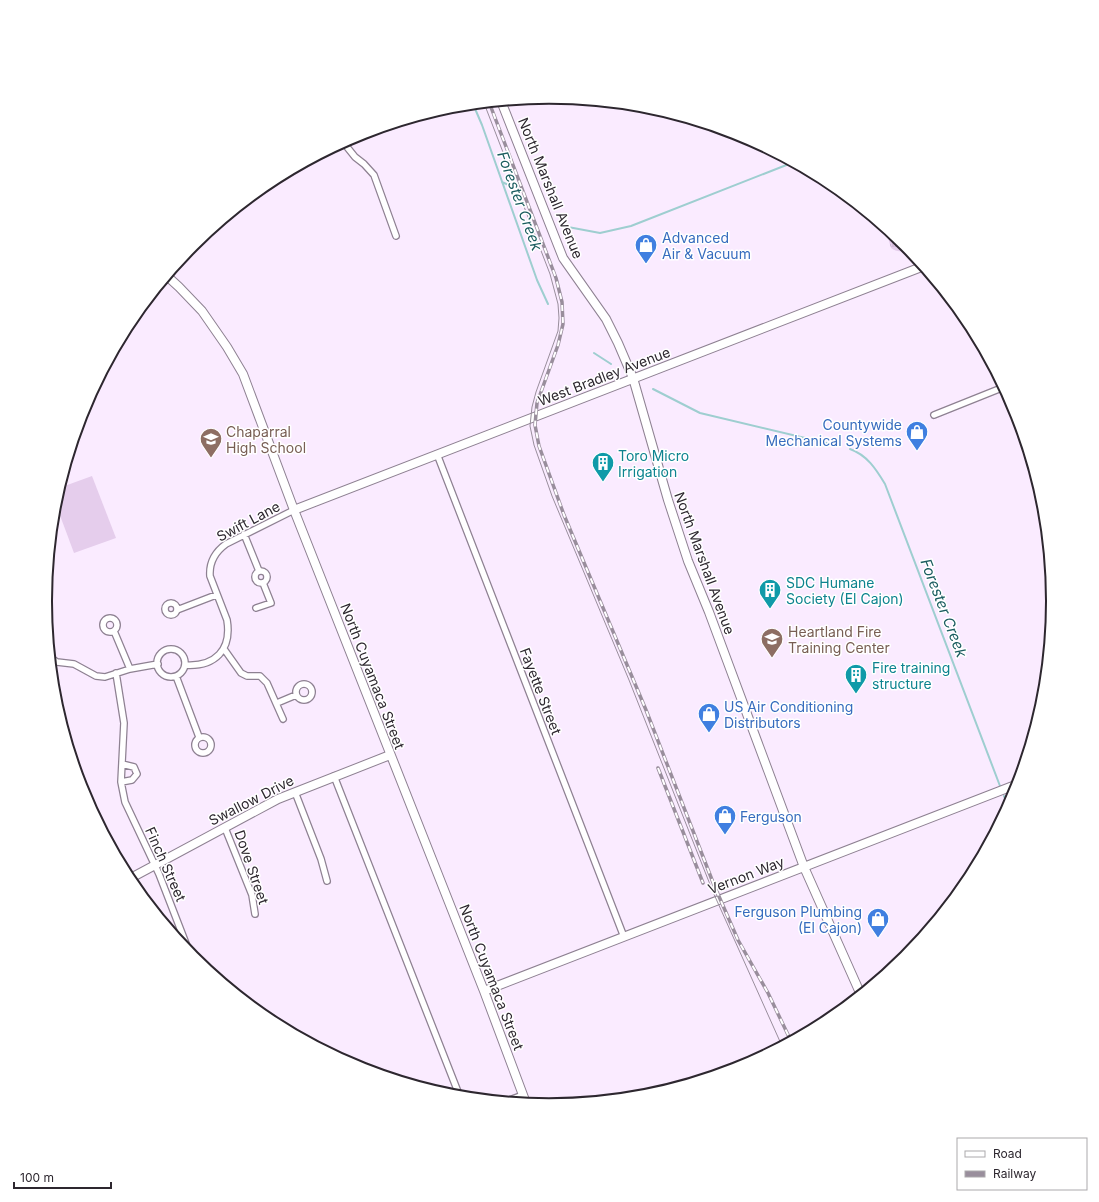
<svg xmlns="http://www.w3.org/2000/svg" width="1099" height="1202" font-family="Inter,sans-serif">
<defs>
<pattern id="grass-tufts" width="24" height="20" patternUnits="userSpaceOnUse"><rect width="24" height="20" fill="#e5cdec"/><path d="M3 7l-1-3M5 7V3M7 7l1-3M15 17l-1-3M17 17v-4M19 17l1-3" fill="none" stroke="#c5b0cb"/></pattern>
</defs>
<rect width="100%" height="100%" fill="#faebff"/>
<path fill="url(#grass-tufts)" d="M885,227L910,249C902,251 898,253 891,248Z"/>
<path fill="#e5cdec" d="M92,476L116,538L74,553L55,502L59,488Z"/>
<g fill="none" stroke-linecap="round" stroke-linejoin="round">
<path stroke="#9eced0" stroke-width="2" d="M473,104L482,125L537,280L548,304
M502,182L511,186
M568,227L600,233L631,226L794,162
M594,353L611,364
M653,389L700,413L839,446
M850,449C867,455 876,469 885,484L1000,786
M1004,796L1009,807"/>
<g stroke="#8e8192" stroke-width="8">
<path id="street" d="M343,142L355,157L364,164L374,175L396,236
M934,415L1004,387
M437,454L624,937
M244,534L259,571
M255 577a6 6 0 1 1 12 0a6 6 0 1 1-12 0Z
M165 609a6 6 0 1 1 12 0a6 6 0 1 1-12 0Z
M256,608L271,603L263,583
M177,610L216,595
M103 625a7 7 0 1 1 14 0a7 7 0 1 1-14 0Z
M114,631L130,669
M224,649L241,673L247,676H260L267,683L283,719
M157 663a14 14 0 1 1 28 0a14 14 0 1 1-28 0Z
M51,658L57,662L74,664L96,676L105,677L130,669L158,664
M185,665C215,667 232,650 227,620L210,576C209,562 215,552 226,544L294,510
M116,673L124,723L121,782L125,802L159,874L190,954
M176,676L199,737
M296 692a8 8 0 1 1 16 0a8 8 0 1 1-16 0Z
M277,703L296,695
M195 745a8 8 0 1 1 16 0a8 8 0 1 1-16 0Z
M334,776L460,1097
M121,782L132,780L137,774L134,767L122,764
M295,792L321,859L327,881
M225,828L252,895L255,914
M507,1101L523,1095"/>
</g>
<g stroke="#8e8192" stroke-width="10">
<path id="secondary" d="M501,101L563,258L606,319L618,343L633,378L668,500L688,561L709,612L804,867L861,995
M167,276L179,287L202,311L227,347L243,374L294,510L484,991L526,1103
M294,510L924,266
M129,879L278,799L390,755
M484,991L1018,784"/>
</g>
<use href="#street" stroke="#fff" stroke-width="5.5"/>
<use href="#secondary" stroke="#fff" stroke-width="8"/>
<path stroke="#998e9c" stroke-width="1" d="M484,103L550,274L558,304L559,318L558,331L536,392L532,407L530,426L534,445L552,496L629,680L713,892L782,1046"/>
<g stroke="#998e9c" stroke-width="3.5">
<path id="rail" d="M489,102L556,278L562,302L563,324L558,345L537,403L535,425L539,446L564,515L646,710L714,885L738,940L768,993L791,1041
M658,768L703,883"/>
</g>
<use href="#rail" stroke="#fff" stroke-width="2" stroke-dasharray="6" stroke-linecap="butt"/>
</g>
<defs>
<g id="shop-pin" transform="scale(1.15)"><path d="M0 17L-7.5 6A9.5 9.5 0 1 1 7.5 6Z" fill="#3f7fe0" stroke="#fff"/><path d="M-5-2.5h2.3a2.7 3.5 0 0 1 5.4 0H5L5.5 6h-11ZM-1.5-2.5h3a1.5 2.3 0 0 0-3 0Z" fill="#fff"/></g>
<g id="school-pin" transform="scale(1.15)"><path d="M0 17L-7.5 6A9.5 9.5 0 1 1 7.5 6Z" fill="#8d6e63" stroke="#fff"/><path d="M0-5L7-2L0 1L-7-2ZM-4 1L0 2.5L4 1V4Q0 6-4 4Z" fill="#fff"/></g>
<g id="building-pin" transform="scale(1.15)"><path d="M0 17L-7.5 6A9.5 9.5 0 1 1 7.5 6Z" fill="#0f9aa8" stroke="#fff"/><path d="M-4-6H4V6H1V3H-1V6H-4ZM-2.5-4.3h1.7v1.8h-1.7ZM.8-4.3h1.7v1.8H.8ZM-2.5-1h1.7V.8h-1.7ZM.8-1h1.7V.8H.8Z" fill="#fff"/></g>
</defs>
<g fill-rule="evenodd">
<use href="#shop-pin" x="646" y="245"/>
<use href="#shop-pin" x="917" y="432"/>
<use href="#school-pin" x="211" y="439"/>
<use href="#building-pin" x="603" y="463"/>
<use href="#building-pin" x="770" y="590"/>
<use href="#school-pin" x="772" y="639"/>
<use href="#building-pin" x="856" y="675"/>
<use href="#shop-pin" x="709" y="714"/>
<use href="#shop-pin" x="725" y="816"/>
<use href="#shop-pin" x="878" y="919"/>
</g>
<g text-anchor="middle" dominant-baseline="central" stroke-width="3" stroke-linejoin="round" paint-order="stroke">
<g font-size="14" fill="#2d272f" stroke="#fff">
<text transform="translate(551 188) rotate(68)">North Marshall Avenue</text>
<text transform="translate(604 376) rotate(-21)">West Bradley Avenue</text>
<text transform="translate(248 521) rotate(-28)">Swift Lane</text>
<text transform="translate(705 563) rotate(70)">North Marshall Avenue</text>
<text transform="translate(373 676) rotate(69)">North Cuyamaca Street</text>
<text transform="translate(541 691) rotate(69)">Fayette Street</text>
<text transform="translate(251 800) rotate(-27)">Swallow Drive</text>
<text transform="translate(166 864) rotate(66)">Finch Street</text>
<text transform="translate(252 867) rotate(71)">Dove Street</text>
<text transform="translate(746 875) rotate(-21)">Vernon Way</text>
<text transform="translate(492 977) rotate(69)">North Cuyamaca Street</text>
</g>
<g font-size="14" fill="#366cbe" stroke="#fff" text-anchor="start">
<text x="662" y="237">Advanced<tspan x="662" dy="16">Air &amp; Vacuum</tspan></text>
<text x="902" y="424" text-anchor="end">Countywide<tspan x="902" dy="16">Mechanical Systems</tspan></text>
<text x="724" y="706">US Air Conditioning<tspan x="724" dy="16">Distributors</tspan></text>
<text x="740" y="816">Ferguson</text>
<text x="862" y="911" text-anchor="end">Ferguson Plumbing<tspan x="862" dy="16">(El Cajon)</tspan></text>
</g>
<g font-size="14" fill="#785e54" stroke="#fff" text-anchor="start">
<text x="226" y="431">Chaparral<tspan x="226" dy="16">High School</tspan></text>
<text x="788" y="631">Heartland Fire<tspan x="788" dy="16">Training Center</tspan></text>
</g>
<g font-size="14" fill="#0d838f" stroke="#fff" text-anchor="start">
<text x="618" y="455">Toro Micro<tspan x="618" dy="16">Irrigation</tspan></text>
<text x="786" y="582">SDC Humane<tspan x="786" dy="16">Society (El Cajon)</tspan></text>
<text x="872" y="667">Fire training<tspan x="872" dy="16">structure</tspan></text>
</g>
<g font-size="15" font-style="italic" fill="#1a5c5f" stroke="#fff">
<text transform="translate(520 201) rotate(70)">Forester Creek</text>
<text transform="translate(944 608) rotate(69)">Forester Creek</text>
</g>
</g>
<path d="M0 0H1099V1202H0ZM52 601a497 497 0 1 1 994 0a497 497 0 1 1-994 0Z" fill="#fff" fill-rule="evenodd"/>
<path fill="none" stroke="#2d272f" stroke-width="2" d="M52 601a497 497 0 1 1 994 0a497 497 0 1 1-994 0Z"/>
<rect x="957" y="1138" width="130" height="52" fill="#ffffff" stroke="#aba9ac"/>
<rect x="965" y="1151" width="20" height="6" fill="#ffffff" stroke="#aba9ac"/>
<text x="993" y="1158" font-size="12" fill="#2d272f">Road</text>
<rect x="965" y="1171" width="20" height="6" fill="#998e9c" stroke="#aba9ac"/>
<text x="993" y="1178" font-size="12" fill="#2d272f">Railway</text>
<path d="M14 1182v6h97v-6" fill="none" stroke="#2d272f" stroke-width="2"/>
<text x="20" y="1182" font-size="12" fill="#2d272f" stroke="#ffffff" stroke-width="3" paint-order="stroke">100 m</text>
</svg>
